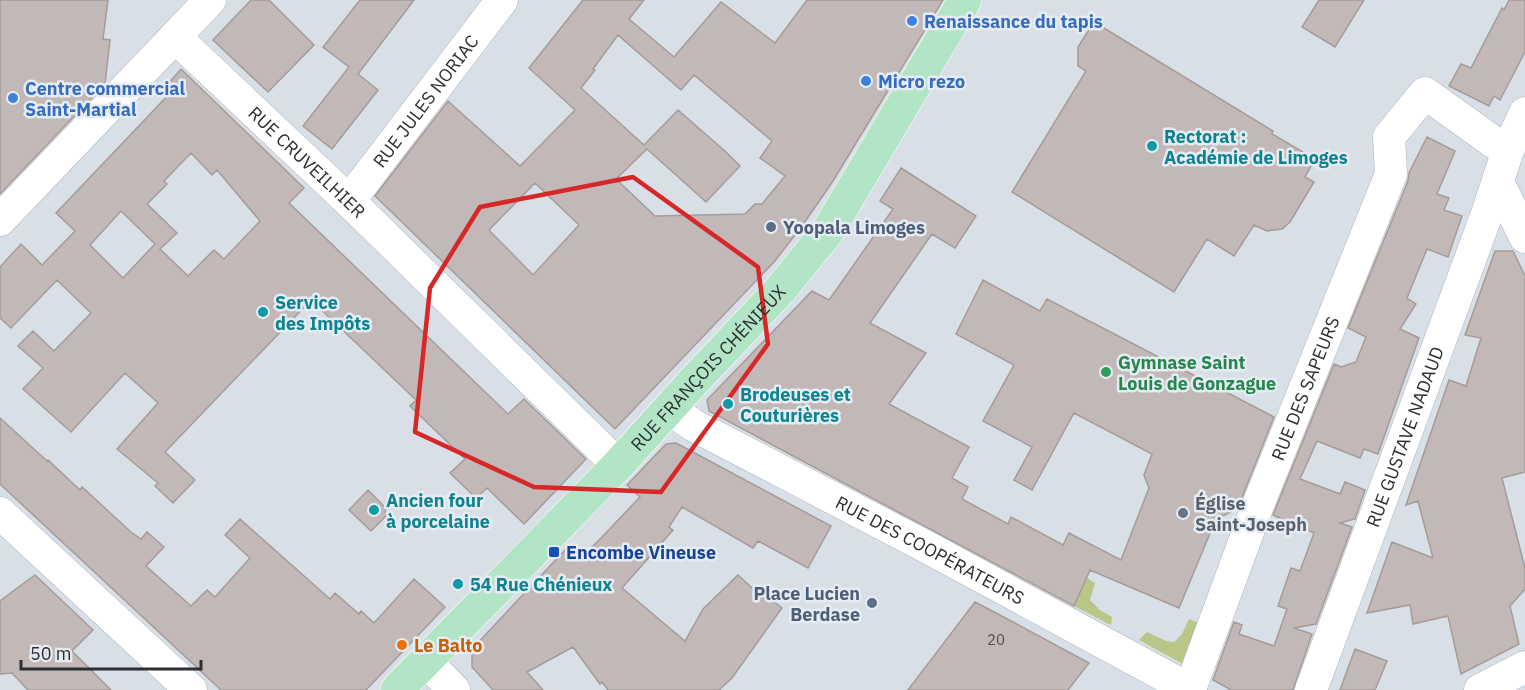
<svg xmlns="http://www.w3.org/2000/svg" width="1525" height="690" font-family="'IBM Plex Sans',sans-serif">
<rect width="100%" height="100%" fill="#d9dfe6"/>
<path fill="#b9c688" d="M1087,578L1095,583L1090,600L1100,610L1112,617L1111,625L1074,606Z
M1189,619L1206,626L1190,668L1139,640L1147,632L1166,641L1174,642L1182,634Z"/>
<path fill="#c2b8b7" stroke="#a59c9a" stroke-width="1.5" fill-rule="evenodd" d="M0,0H108L103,39L110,40L105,84L0,194Z
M251,0H269L314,45L268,92L213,40Z
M360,0H414L358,74L378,90L332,149L303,126L349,67L323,47Z
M583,0H644L629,19L674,57L721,2L775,43L807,0H943L833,181L802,226L774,262L615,429L375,196L448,101L520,166L575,110L529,68ZM618,35L681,90L694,75L772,141L760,158L785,176L762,204H755L745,214L655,216L616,179L647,149L706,202L740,166L726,152L678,110L644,145L581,88L595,70L593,69ZM535,183L579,225L533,275L489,230Z
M1319,0H1364L1335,47L1302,27Z
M1509,0H1525V52L1500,100L1494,96L1489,106L1449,86L1461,64L1471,68L1502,8L1504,10Z
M1094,22L1273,131L1272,134L1315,159L1305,177L1314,182L1290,222L1282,229L1267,231L1254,225L1234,256L1207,239L1174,292L1012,192L1086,71L1078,66V47Z
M181,69L304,188L289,203L508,414L524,399L586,459L524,524L487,488L476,498L450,473L465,459L410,406L416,400L311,300L165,452L195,480L173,503L155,486L158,483L117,449L158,403L125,373L71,432L23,389L43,368L18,346L33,331L54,351L91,313L57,280L11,328L0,318V267L21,244L42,265L75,231L56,213L173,90L167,85ZM191,153L212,175L217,170L260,221L224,259L214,250L188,276L160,249L177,233L147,204L167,184L164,181ZM121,211L155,244L123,278L90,245Z
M1427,137L1455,151L1437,194L1449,198L1444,210L1462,216L1448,257L1427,249L1407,298L1416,304L1400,329L1419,338L1404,380L1378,454L1364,449L1360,458L1317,441L1300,479L1340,494L1345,482L1365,490L1355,519L1340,523L1352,527L1316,624L1294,628L1312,634L1293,690H1231L1213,680L1234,622L1242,625L1239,634L1274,646L1287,609L1278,606L1291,568L1300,571L1314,533L1273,515L1334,364L1341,367L1356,362L1366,337L1348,328L1408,181L1409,173Z
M901,168L976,216L955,248L932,234L870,323L926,353L889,404L969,447L952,478L968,487L962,499L1008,524L1011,517L1063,545L1069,533L1121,560L1149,488L1144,475L1152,454L1074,413L1032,490L1014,480L1032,447L983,421L1014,365L956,334L983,280L1040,311L1047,299L1274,417L1241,500L1235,510L1216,519L1179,608L1090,570L1074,606L709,411L707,400L812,291L829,300L893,209L880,201Z
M1495,251H1513L1525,276V472L1502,478L1525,568V589L1510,606L1519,644L1461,674L1448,616L1413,624L1410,605L1367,613L1392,542L1433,558L1418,501L1406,505L1449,380L1466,386L1481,338L1465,335Z
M0,418L47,461L48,460L80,490L82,487L131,532L141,539L147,532L164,547L146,566L191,606L207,590L215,597L250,558L225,535L240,519L330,599L335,593L359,614L361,611L374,623L414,579L445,607L366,690H221L0,484Z
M676,443L831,526L808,568L758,541L753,548L682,507L669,527L673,530L622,588L685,641L703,609L738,575L763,598L765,595L782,608L732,678L719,690H608L602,682L600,684L573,647L527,672L543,690H493L472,667V649L565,550L578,561L602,537L640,497L627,485L666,444Z
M368,490L385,507L386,516L371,531L349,510Z
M35,575L93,630L72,651L111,690H28L12,673L0,674V601Z
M975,602L1013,622L1089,663L1068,690H908Z
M1355,649L1387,661L1375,690H1340Z"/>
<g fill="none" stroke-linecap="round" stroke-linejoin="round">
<g stroke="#afb5bc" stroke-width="33">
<g id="minor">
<path d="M175,37L210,0"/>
<path d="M1498,182L1525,237"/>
<path id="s1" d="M349,201L502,0"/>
<path id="s2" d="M0,220L175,37L349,201L618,465"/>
<path id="s3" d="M670,409L693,425L923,545L1191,690"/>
<path d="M0,513L191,690"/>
<path d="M426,661L454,690"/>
<path id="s4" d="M1190,689L1256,510L1391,174L1389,137L1425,93L1492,141L1508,150"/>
<path id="s5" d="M1311,690L1488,211L1508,150L1525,113"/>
<path d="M1480,690L1525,667"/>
</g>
</g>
<g stroke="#fff" stroke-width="34">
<g id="major">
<path id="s6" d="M397,690L618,465L693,382L780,290L828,231L965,0"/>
</g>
</g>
<use href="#minor" stroke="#fff" stroke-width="32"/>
<use href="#major" stroke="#b1e5c5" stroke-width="33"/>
</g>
<path fill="none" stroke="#d62828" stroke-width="4.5" stroke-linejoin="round" d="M633,177L758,267L768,344L661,492L534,487L415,432L430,288L480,207Z"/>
<g fill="#3f7fe0" stroke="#e6ecf3" stroke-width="2">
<circle cx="912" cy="21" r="6"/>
<circle cx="866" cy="81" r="6"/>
<circle cx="13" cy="98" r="6"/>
</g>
<g fill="#0f9aa8" stroke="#e6ecf3" stroke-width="2">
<circle cx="1152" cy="146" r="6"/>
<circle cx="263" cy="312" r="6"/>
<circle cx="728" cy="404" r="6"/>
<circle cx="374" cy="510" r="6"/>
<circle cx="458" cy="584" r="6"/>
</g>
<g fill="#5c6f8a" stroke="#e6ecf3" stroke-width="2">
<circle cx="771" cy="227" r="6"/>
<circle cx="872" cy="603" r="6"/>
</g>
<circle fill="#2e9e5b" stroke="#e6ecf3" stroke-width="2" cx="1106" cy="372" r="6"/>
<circle fill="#6b7280" stroke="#e6ecf3" stroke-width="2" cx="1183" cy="513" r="6"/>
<rect fill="#1a4fb4" stroke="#e6ecf3" stroke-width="2" x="548" y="546" width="12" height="12" rx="3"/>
<circle fill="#e8710a" stroke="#e6ecf3" stroke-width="2" cx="402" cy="645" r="6"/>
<g text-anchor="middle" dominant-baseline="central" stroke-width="5" stroke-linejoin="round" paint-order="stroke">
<g font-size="15" fill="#525052">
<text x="996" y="639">20</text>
</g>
<g font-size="18" font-weight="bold" fill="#366cbe" stroke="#e6ecf3" text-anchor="start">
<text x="924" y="21">Renaissance du tapis</text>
<text x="878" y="81">Micro rezo</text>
<text x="25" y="88">Centre commercial<tspan x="25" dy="21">Saint-Martial</tspan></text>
</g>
<g font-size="18" fill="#2c2e31" stroke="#e6ecf3">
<text stroke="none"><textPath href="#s1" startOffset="126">RUE JULES NORIAC</textPath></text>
<text stroke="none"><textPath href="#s2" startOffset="435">RUE CRUVEILHIER</textPath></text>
<text stroke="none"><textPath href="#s6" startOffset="448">RUE FRANÇOIS CHÉNIEUX</textPath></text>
<text stroke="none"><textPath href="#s4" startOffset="322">RUE DES SAPEURS</textPath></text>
<text stroke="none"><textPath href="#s5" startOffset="270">RUE GUSTAVE NADAUD</textPath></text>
<text stroke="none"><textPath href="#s3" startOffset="296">RUE DES COOPÉRATEURS</textPath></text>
</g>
<g font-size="18" font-weight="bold" fill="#0d838f" stroke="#e6ecf3" text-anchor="start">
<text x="1164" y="136">Rectorat :<tspan x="1164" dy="21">Académie de Limoges</tspan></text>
<text x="275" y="302">Service<tspan x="275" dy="21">des Impôts</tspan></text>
<text x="740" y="394">Brodeuses et<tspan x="740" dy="21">Couturières</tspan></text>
<text x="386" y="500">Ancien four<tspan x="386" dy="21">à porcelaine</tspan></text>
<text x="470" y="584">54 Rue Chénieux</text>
</g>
<g font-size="18" font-weight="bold" fill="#4e5e75" stroke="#e6ecf3" text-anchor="start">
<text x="783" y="227">Yoopala Limoges</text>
<text x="860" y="593" text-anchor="end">Place Lucien<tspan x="860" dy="21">Berdase</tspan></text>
</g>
<g font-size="18" font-weight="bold" fill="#27864d" stroke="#e6ecf3" text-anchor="start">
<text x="1118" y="362">Gymnase Saint<tspan x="1118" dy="21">Louis de Gonzague</tspan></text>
</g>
<g font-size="18" font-weight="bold" fill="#5b616d" stroke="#e6ecf3" text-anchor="start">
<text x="1195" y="503">Église<tspan x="1195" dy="21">Saint-Joseph</tspan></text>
</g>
<g font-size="18" font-weight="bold" fill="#164399" stroke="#e6ecf3" text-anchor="start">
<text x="566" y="552">Encombe Vineuse</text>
</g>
<g font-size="18" font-weight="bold" fill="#c56008" stroke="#e6ecf3" text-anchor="start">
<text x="414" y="645">Le Balto</text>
</g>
</g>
<path d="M21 660v9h180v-9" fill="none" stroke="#2c2e31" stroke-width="3"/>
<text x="30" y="660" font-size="18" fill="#2c2e31" stroke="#e6ecf3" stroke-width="4.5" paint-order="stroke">50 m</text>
</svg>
